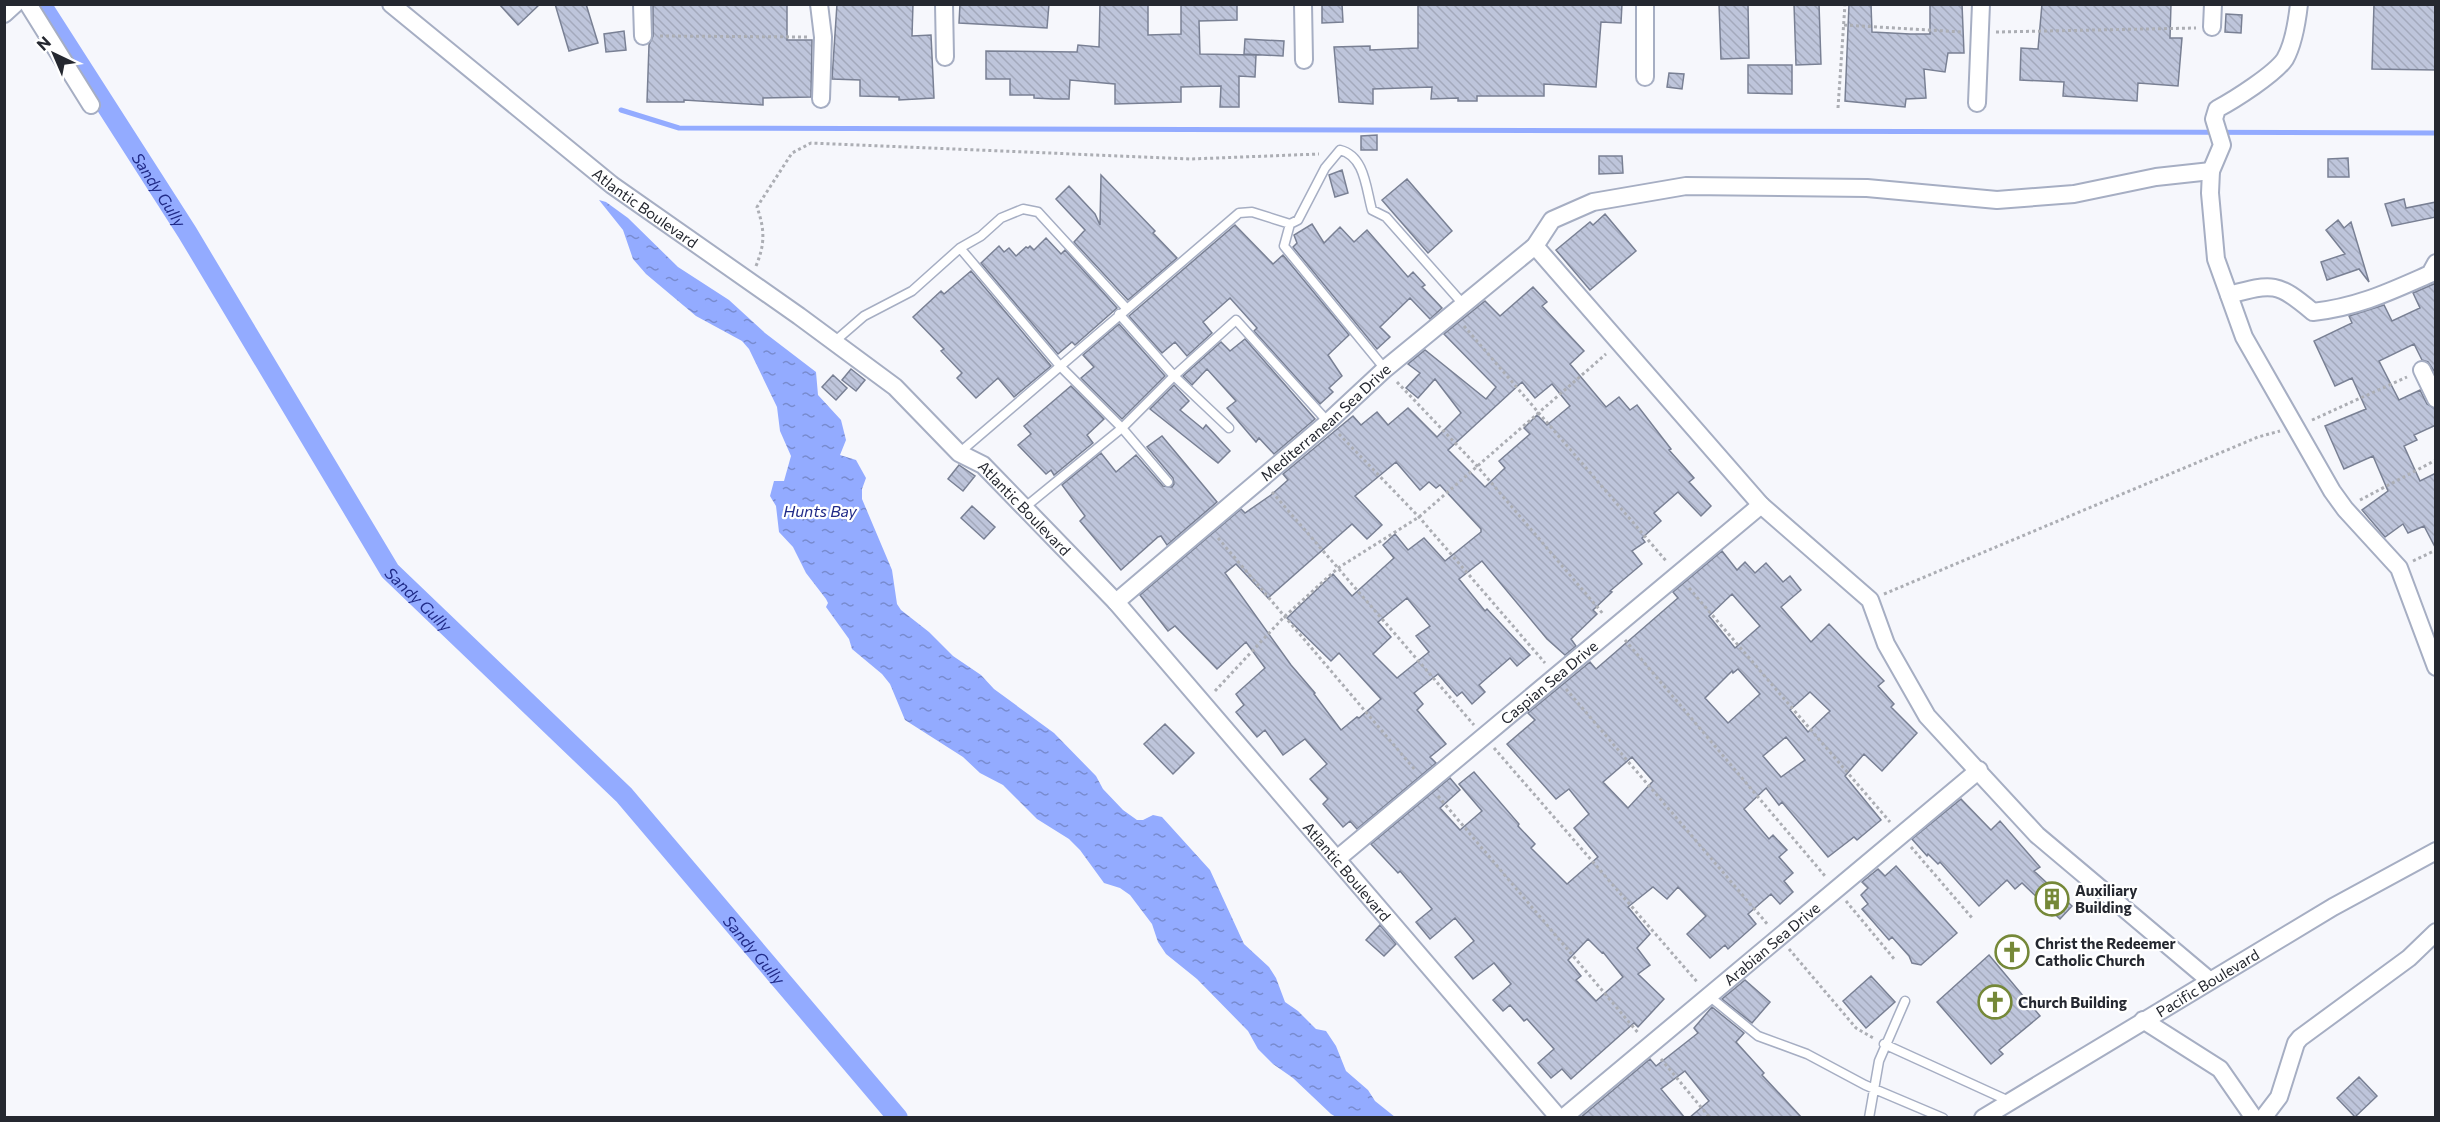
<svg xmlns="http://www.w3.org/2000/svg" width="2440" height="1122" font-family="Commissioner,sans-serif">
<defs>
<pattern id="water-ripples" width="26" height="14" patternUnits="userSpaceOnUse" patternTransform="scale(1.5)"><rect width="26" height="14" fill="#93abff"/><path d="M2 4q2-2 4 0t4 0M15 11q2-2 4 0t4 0" fill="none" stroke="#788bcf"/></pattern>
<pattern id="building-back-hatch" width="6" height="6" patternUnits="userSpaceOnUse" patternTransform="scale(1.5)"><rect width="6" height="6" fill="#bec5db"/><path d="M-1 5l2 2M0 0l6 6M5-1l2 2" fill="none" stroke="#a3a9bc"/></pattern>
</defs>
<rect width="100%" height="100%" fill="#f6f7fc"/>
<path fill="url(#water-ripples)" d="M599,200L606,202L628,218L678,267L729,300L765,333L816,372L818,395L841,420L846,440L840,455L856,460L866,478L862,489V499L892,570L897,604L901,610L929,632L953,656L981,675L994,689L1054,733L1096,776L1103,789L1123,810L1137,820H1143L1153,815L1162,817L1210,870L1244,944L1269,967L1276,978L1285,1002L1298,1011L1316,1029L1326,1031L1336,1046L1346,1071L1368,1090L1375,1101L1395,1117H1336L1331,1114L1293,1078L1273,1064L1258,1049L1248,1031L1197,979L1166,954L1158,942L1152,924L1130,895L1120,888L1104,883L1080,850L1069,839L1037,819L1003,785L980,773L963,757L905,720L890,684L882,674L852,649L849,639L826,607L828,603L826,599L806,573L793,547L779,532L776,506L770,496L774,481H784L791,456L780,431L777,407L749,349L742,341L696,316L646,274L633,259L623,230Z"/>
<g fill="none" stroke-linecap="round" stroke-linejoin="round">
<path stroke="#93abff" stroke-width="5" d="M621,110L679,128L2436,133"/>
<path stroke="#93abff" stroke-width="20" id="s1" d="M41,4L187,232L390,571L624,795L898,1118"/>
</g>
<path fill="url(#building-back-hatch)" stroke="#798094" stroke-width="1.5" fill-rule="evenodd" d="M499,4H540L518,25Z
M555,4H586L598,43L569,51Z
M653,4H787V40H812L811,97L763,98V105L684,100V102H647L649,45L653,36Z
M837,4H913L912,36L931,35L934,98L899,100V97L860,96V80L832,79Z
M960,4H1049L1047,28L959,23Z
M1100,4H1148V35L1181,34V4H1237V20L1199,21L1200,54L1256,55L1255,77L1239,76V107H1220L1221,86L1181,87V102L1115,104V84L1070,80L1069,99H1053L1034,98V95H1010V79H986V51L1077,52L1078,45L1099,47Z
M1322,4H1342L1343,22L1322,23Z
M1418,4H1622L1621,23L1601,22L1596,87L1544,84V96H1477V101H1458V98L1431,99L1432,87L1373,89V104L1339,102L1334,47L1370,46V50L1418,48Z
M1719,4H1748L1749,58L1721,59Z
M1794,4H1819L1821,64L1796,65Z
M1849,4H1871L1872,32L1910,34H1930V4H1962L1964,53H1948L1945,72L1924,69L1926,98L1906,99L1905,107L1845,101Z
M2042,4H2171L2170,38H2182L2178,86L2138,83L2137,101L2063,96L2064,82L2020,80L2021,48L2038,49Z
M2374,4H2436V70L2372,69Z
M2226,14L2242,15L2241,33L2225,32Z
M624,31L626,50L606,52L604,34Z
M1245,39L1284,41L1283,56L1244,54Z
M1748,65H1792V94L1748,93Z
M1669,73L1684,74L1682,89L1667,87Z
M1377,135V150H1361V136Z
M1599,156H1622L1623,173L1599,174Z
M2348,158L2349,177H2328V159Z
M1342,170L1348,193L1335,197L1329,175Z
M1101,175L1155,231L1153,233L1177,258L1128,300L1074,242L1085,230L1056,199L1069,186L1095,214L1100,225Z
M1407,179L1452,231L1428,253L1382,200Z
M2404,199L2406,208L2436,202V217L2392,226L2385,204Z
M1605,214L1636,251L1590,290L1556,250L1590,222L1593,225Z
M2338,220L2344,228L2351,222L2369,282L2359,269L2327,280L2321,262L2345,254L2326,230Z
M1312,224L1324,243L1340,227L1354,242L1367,230L1408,277L1413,272L1425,285L1422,287L1442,308L1430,319L1410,298L1380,327L1390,337L1377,349L1293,247L1297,243L1294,235Z
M1235,225L1273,264L1283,255L1349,335L1328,355L1342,376L1329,388L1333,392L1320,404L1254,331L1257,328L1230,298L1203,322L1212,333L1187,356L1175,342L1162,353L1129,316Z
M1046,238L1061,254L1065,250L1117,308L1075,345L1072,342L1058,354L981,263L999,246L1004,252L1009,248L1016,256L1026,247L1028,248L1030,246L1034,250Z
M971,271L1051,366L1014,397L998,378L976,398L957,378L962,373L941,351L944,349L913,317L941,291L944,294Z
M2436,283V374L2428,362L2422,360L2414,344L2379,361L2399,400L2420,390L2427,404L2436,409V425L2414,435L2417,440L2404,446L2420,481L2436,473V549L2424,526L2408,533L2403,524L2385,537L2362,510L2388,491L2373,456L2344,469L2325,426L2366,409L2352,378L2335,386L2314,341L2352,323L2349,316L2384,305L2392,321L2420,308L2413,293Z
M1533,287L1547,302L1542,306L1584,351L1570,364L1606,407L1619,397L1630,410L1637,405L1671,449L1669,450L1694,478L1689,482L1711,506L1701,516L1678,492L1654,513L1661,521L1642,538L1645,542L1632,551L1642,564L1610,591L1612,592L1593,610L1597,614L1571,639L1576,646L1565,655L1547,639L1482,561L1459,579L1485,611L1487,609L1530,655L1517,666L1510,658L1479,685L1485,692L1472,704L1462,692L1457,696L1438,674L1414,693L1423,704L1417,710L1446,744L1430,757L1436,763L1357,829L1350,821L1343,827L1323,804L1328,799L1310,779L1327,764L1305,739L1283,755L1265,730L1257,737L1236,712L1244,705L1236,694L1265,668L1246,642L1217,669L1175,626L1168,631L1140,595L1241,509L1245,513L1271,495L1288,480L1283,474L1353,416L1361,425L1377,412L1388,425L1408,408L1437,437L1461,413L1435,379L1418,398L1406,388L1420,373L1408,364L1425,350L1486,399L1496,387L1444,334L1485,301L1500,316ZM1522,382L1535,398L1552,384L1570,406L1547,425L1537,415L1524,428L1530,434L1499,461L1505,468L1485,487L1448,450ZM1396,462L1420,490L1429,482L1436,488L1440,485L1481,529V532L1445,561L1424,538L1408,550L1395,534L1383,545L1394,558L1352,596L1333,574L1287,618L1331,661L1339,653L1381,699L1359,718L1357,717L1341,730L1314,694L1315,693L1291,665L1225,573L1236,564L1268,598L1352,524L1367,539L1382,525L1355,496ZM1407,598L1430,626L1416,636L1429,652L1397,678L1373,654L1391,637L1378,622Z
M1119,324L1165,376L1122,419L1081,378L1094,367L1083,355Z
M1245,339L1315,419L1274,454L1259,438L1256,442L1227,408L1236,401L1207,369L1192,385L1183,376L1221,342L1230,351Z
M851,369L865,380L856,391L842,380Z
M833,375L847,388L836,400L822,387Z
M1174,385L1189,401L1180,410L1203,429L1206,425L1230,451L1218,463L1150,409Z
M1071,386L1104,419L1087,435L1093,443L1054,475L1051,470L1046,474L1018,445L1031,434L1024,426Z
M1162,436L1217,502L1167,545L1161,536L1158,537L1121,570L1080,521L1085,516L1062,485L1101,453L1116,472L1136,455L1163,486L1172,487L1174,484L1173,478L1147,447Z
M959,465L975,476L963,491L948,479Z
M972,506L995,527L984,539L961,518Z
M1722,551L1737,570L1745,562L1755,573L1766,563L1783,582L1790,576L1801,590L1781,607L1811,642L1829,624L1884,681L1878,686L1894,704L1891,707L1917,733L1882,771L1864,754L1845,776L1881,820L1857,840L1854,837L1828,857L1782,802L1779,805L1766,788L1744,809L1769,839L1773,835L1787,850L1779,857L1793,873L1784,881L1793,892L1780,904L1771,894L1748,914L1756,924L1728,949L1725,945L1710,958L1687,934L1706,916L1678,887L1667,899L1653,887L1628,907L1650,934L1637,948L1650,965L1638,974L1664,999L1638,1027L1634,1023L1571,1079L1562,1069L1551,1078L1538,1063L1554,1049L1527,1019L1524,1021L1510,1005L1503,1011L1493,1000L1511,984L1494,963L1473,979L1455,957L1474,941L1455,918L1430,939L1416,922L1432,909L1400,871L1398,873L1371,844L1450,778L1460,790L1440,808L1460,830L1482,811L1459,784L1474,772L1519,824L1518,826L1535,844L1531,848L1567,884L1598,857L1574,828L1589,814L1569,789L1556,799L1507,744L1535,720L1528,713L1590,662L1596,669L1678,598L1673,592ZM1732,594L1760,626L1735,648L1709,616ZM1738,669L1760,694L1728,723L1705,698L1732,671L1733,673ZM1810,692L1830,711L1808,732L1790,710ZM1786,737L1805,760L1781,777L1763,756ZM1632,757L1653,781L1628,808L1603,782ZM1588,939L1602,953L1603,952L1623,977L1596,1001L1576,980L1581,976L1568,960Z
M1165,724L1194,753L1173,774L1144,744Z
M1961,799L1991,830L2000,821L2040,867L2034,871L2072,906L2060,919L2022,883L2015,889L2007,880L1979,906L1940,862L1938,864L1928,854L1927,856L1912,839Z
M1896,866L1957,933L1921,965L1912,963L1909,956L1892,937L1889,940L1862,909L1868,904L1861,895L1868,888L1862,882L1878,869L1885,876Z
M1380,925L1396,944L1384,956L1366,940Z
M1989,955L2040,1016L1999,1050L2003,1054L1991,1064L1937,1002Z
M1871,976L1895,1002L1866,1028L1843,1001Z
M1745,980L1770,1002L1752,1023L1722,999Z
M1712,1007L1744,1033L1736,1042L1764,1073L1762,1075L1802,1118H1689L1709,1101L1685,1071L1661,1089L1685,1118H1580L1650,1059L1656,1066L1698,1033L1694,1028Z
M2359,1077L2377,1096L2355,1117L2337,1098Z"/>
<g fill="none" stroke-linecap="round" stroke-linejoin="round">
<g stroke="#a6aec3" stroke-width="11">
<path id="lane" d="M1290,224L1284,246L1385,369
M960,248L1060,366L1122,428L1168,482
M1119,314L1174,376L1229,428
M834,342L864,316L912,291L960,248L981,236L1001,218L1023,209L1038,212L1127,309
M959,453L1239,213L1252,212L1290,224L1298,220L1325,168L1340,150C1365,156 1366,189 1372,210L1386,217L1463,304
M1024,508L1122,428L1174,376L1236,320L1328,422
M1709,996L1758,1036L1807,1054L1865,1085L1943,1118
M1884,1044L2009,1101
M1869,1118L1879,1061L1905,1001"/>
</g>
<g stroke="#a6aec3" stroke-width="20">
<g id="street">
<path d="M28,4L91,105"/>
<path id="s2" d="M391,4L612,185L799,316L895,387L959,453L983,465L1116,602L1559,1118"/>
<path d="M642,4L643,36"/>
<path d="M819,4L823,37L821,99"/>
<path d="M944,4L945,57"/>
<path d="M1303,4L1304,60"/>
<path d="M1645,4V77"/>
<path d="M2299,4C2297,22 2294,43 2285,59C2275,74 2234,100 2217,109L2214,119L2222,145L2211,171L2210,193L2216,259L2244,337L2332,491L2345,509L2399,568L2436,667"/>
<path d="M4,14L15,4"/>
<path d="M2212,27L2213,4"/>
<path d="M1977,103L1981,4"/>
<path d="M1535,246L1761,505L1870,600L1886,644L1927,716L2037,835L2209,980"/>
<path d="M2229,295C2273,283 2277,282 2313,312C2358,307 2389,292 2430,274L2436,263"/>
<path d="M2422,370L2436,399"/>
<path id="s3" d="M1116,602L1328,422L1385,369L1535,246L1552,220L1593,202L1686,186L1867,188L1997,200L2074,194L2156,177L2211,171"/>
<path id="s4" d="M1337,859L1761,505"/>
<path d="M2143,1020L2220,1069L2254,1118"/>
<path id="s5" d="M1563,1118L1979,770"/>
<path id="s6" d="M1983,1118L2333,907L2436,851"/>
<path d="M2263,1118L2279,1097L2296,1043L2300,1038L2409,958L2436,932"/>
</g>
</g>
<path stroke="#acaeb4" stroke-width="3" stroke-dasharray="3 3" stroke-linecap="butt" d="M1844,25L1962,32
M1996,32L2196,28
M660,36L807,37
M1838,108L1845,4
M756,266C765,244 765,230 757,207L792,153L811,143L1191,159L1319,154
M1464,326L1667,562
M1397,382L1477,466L1604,615
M2312,420L2407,377
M1339,434L1419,517L1545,663
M1272,492L1474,725
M2360,500L2436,460
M1218,538L1416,771
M2413,561L2436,550
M1689,588L1890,822
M1884,594L2258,437L2280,431
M1625,640L1825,876
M1566,689L1769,926
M1215,691L1284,617L1338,568L1419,517L1606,354
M1494,748L1698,983
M1438,796L1639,1034
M1911,847L1973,919
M1846,901L1895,960
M1789,949L1856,1028L1875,1039
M1661,1059L1710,1118"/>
<use href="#lane" stroke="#fff" stroke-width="8"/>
<use href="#street" stroke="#fff" stroke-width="16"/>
</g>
<defs>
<g id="building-ring" transform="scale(1.725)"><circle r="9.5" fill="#fff" stroke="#758838" stroke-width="1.5"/><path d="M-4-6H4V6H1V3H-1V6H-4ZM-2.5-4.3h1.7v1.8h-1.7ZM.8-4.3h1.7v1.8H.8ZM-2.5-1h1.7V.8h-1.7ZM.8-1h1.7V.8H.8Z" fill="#758838"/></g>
<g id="church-ring" transform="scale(1.725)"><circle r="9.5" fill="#fff" stroke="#758838" stroke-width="1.5"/><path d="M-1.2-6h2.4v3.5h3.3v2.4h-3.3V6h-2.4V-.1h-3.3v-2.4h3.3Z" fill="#758838"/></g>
</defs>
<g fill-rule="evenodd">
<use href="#building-ring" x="2052" y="899"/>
<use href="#church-ring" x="2012" y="952"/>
<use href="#church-ring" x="1995" y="1002"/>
</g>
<g text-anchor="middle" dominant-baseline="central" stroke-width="4.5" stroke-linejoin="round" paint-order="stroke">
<g font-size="15" fill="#252830" stroke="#fff">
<text stroke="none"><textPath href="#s2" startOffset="326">Atlantic Boulevard</textPath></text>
<text stroke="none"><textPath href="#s3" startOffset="276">Mediterranean Sea Drive</textPath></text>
<text stroke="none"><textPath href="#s2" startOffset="812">Atlantic Boulevard</textPath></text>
<text stroke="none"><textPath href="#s4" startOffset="276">Caspian Sea Drive</textPath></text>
<text stroke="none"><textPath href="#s2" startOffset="1298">Atlantic Boulevard</textPath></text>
<text stroke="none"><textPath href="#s5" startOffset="272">Arabian Sea Drive</textPath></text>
<text stroke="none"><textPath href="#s6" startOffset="262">Pacific Boulevard</textPath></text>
</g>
<g font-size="15" font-weight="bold" fill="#252830" stroke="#fff" text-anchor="start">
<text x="2075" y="890">Auxiliary<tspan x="2075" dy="17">Building</tspan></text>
<text x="2035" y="943">Christ the Redeemer<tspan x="2035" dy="17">Catholic Church</tspan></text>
<text x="2018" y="1002">Church Building</text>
</g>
<g font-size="16" font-style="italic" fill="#212b88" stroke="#fff">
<text stroke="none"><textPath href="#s1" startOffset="220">Sandy Gully</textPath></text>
<text x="820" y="510">Hunts Bay</text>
<text stroke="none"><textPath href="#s1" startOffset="706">Sandy Gully</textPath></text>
<text stroke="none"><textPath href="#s1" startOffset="1192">Sandy Gully</textPath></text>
</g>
</g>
<rect width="2440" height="1122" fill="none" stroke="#252830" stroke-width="12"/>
<g transform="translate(54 54) rotate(316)" stroke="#ffffff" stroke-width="4.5" paint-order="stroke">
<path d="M0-4.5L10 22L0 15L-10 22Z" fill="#252830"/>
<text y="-9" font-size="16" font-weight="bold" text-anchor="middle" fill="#252830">N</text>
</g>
</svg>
